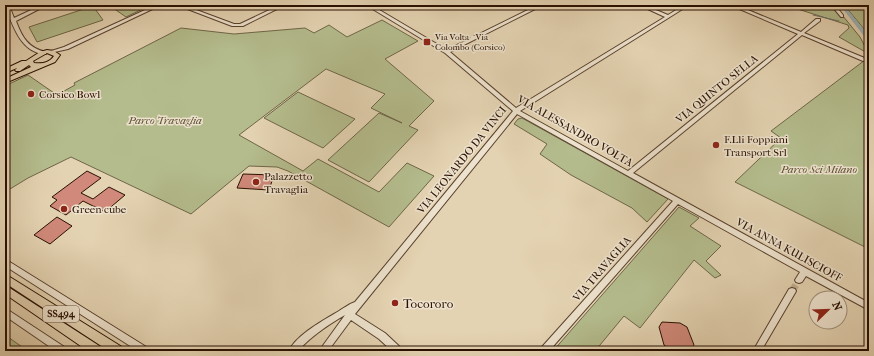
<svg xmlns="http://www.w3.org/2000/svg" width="874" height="356" font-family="'IM FELL French Canon',serif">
<rect width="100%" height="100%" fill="#e4d3b2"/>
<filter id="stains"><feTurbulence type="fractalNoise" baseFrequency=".005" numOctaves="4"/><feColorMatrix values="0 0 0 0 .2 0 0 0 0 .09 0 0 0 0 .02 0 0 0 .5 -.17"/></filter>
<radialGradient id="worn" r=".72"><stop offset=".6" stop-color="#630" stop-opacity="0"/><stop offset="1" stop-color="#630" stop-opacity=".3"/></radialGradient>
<path fill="#b4bc8d" stroke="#6e6647" d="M119,5H151L126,17L113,8Z
M785,5H834L860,37L869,54L839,37L849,28L848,25Z
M852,5L869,6V35L845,6L853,7Z
M93,6L103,20L37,42L29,27Z
M382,20L418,41L385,59L434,101L409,126L418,130L369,182L328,160L379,113L402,123L371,108L385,94L326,69L239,135L303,171L318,159L379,192L407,163L434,176L389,227L288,171L277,167L249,166L191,214L71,157L28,178L5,192V86L28,75L57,95L75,85L74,83L181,28L234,34L305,28L314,33L329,25L347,37Z
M869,57V249L735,182L781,138L771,131Z
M298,92L355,119L323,148L264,118Z
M522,118L668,199L647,222L632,208L571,175L540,154L547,144L514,124L518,119Z
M679,207L699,218L690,226L721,246L706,261L721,275L715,278L694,260L640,328L624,316L595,351H553Z
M5,335L28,351H5Z"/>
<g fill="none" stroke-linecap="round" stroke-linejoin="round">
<path stroke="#6e726f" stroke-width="1" d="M813,15L839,21"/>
<path fill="#9cb4b9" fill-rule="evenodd" d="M840,5H844L869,36V40H867Z"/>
</g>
<path fill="#d0897a" stroke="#290f01" d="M87,171L101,178L81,193L93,199L109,187L125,195L105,212L83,201L66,215L50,206L57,200L52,197Z
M243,174L274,175L269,190L237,188Z
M57,217L72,226L50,244L34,235Z
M662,322L680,323L687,327L694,345L690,351L671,350L664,345L659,327Z"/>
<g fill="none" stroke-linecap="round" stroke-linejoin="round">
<path stroke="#bfac8f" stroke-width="7" stroke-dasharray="7 3.5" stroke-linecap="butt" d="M792,291L799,280"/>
<g stroke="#58402d" stroke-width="2">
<path id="minor" d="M5,5H9L14,18L42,5H47L16,21C22,37 28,48 46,52V54C21,54 12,24 5,5Z
M156,5H161L68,49L50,53L48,52L64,47Z
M177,5H183L234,24H240L280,5H285L243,26H232Z
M366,5H371L447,50L538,5H543L450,52L516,108L665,17L639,5H644L668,15L684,5H689L520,111L628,171L798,34L730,5H736L801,32L816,19H820V21L804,33L867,59V61H863L802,35L633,173L869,303V310L806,276L802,282L799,283L796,282L795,280L800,272L678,204L549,351H540L541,348L673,201L517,114L355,314L385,333L401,348L402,351H392L379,339L351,320L328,351H319L345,315C328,325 311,336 298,351H289C296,335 324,320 339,311C344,308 349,304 355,302L513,111L445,53Z
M831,5H835L843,15V17H841Z
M856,5H869V7L858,6Z
M5,259L148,348L149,351H138L5,266Z
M792,288L795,289L796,291L795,293L761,351H753L789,289Z
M5,308L66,348L67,351H56L5,316Z"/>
</g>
<g stroke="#290f01" stroke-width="2">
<path id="major" d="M47,50L54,51L60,55L55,62L5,83V79L31,67L29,65L20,71H16L15,70L17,68L5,73V69L22,61H26L40,52ZM47,53L54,56C49,63 42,64 34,63L33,61Z
M5,274L122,347L123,351H109L5,283Z
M5,285L101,347L102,351H88L5,294Z"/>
</g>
<use href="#minor" fill="#ede2cd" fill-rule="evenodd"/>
<use href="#major" fill="#e4d3b2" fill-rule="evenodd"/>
</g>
<g fill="#8f2418" stroke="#ede2cd" stroke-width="1.5">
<rect x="423" y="38" width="8" height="8" rx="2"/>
<circle cx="31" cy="94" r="4"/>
<circle cx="716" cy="145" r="4"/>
<circle cx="256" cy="182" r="4"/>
<circle cx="64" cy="209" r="4"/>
<circle cx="395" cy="303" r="4"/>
</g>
<g text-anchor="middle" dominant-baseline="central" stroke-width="3" stroke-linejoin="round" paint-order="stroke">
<g font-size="9" fill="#290f01" stroke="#ede2cd" text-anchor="start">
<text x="435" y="37">Via Volta - Via<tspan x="435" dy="10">Colombo (Corsico)</tspan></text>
</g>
<rect fill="#ede2cd" stroke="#644e3e" stroke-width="1" x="43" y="306" width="36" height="16" rx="3"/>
<g font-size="10" font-weight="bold" fill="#290f01">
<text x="61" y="314">SS494</text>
</g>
<g font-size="11" fill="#290f01" stroke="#ede2cd">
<text transform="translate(717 89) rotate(-39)">VIA QUINTO SELLA</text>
<text transform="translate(575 131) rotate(30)">VIA ALESSANDRO VOLTA</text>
<text transform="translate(462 160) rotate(-51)">VIA LEONARDO DA VINCI</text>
<text transform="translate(789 250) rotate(29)">VIA ANNA KULISCIOFF</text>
<text transform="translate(602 269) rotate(-49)">VIA TRAVAGLIA</text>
</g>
<g font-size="11" fill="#290f01" stroke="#ede2cd" text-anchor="start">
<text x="39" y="94">Corsico Bowl</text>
<text x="724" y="139">F.Lli Foppiani<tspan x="724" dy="13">Transport Srl</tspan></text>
<text x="264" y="176">Palazzetto<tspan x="264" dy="13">Travaglia</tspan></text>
<text x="72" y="209">Green cube</text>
</g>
<g font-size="11" font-style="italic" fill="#5a4c32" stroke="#ede2cd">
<text x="165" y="120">Parco Travaglia</text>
<text x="819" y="169">Parco Sei Milano</text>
</g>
<g font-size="13" fill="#290f01" stroke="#ede2cd" text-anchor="start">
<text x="403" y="303">Tocororo</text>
</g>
</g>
<rect width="874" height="356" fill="none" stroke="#e4d3b2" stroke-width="20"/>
<rect x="6" y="6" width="862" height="344" fill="none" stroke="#290f01" stroke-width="2"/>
<rect x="10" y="10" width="854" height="336" fill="none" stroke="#290f01"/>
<g transform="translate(828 310) rotate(67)"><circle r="19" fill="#ede2cd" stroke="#9f8e7b"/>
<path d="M0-3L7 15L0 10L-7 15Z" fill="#8f2418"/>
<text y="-6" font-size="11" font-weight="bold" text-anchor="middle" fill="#290f01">N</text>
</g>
<rect width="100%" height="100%" filter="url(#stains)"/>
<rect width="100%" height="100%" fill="url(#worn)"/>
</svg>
